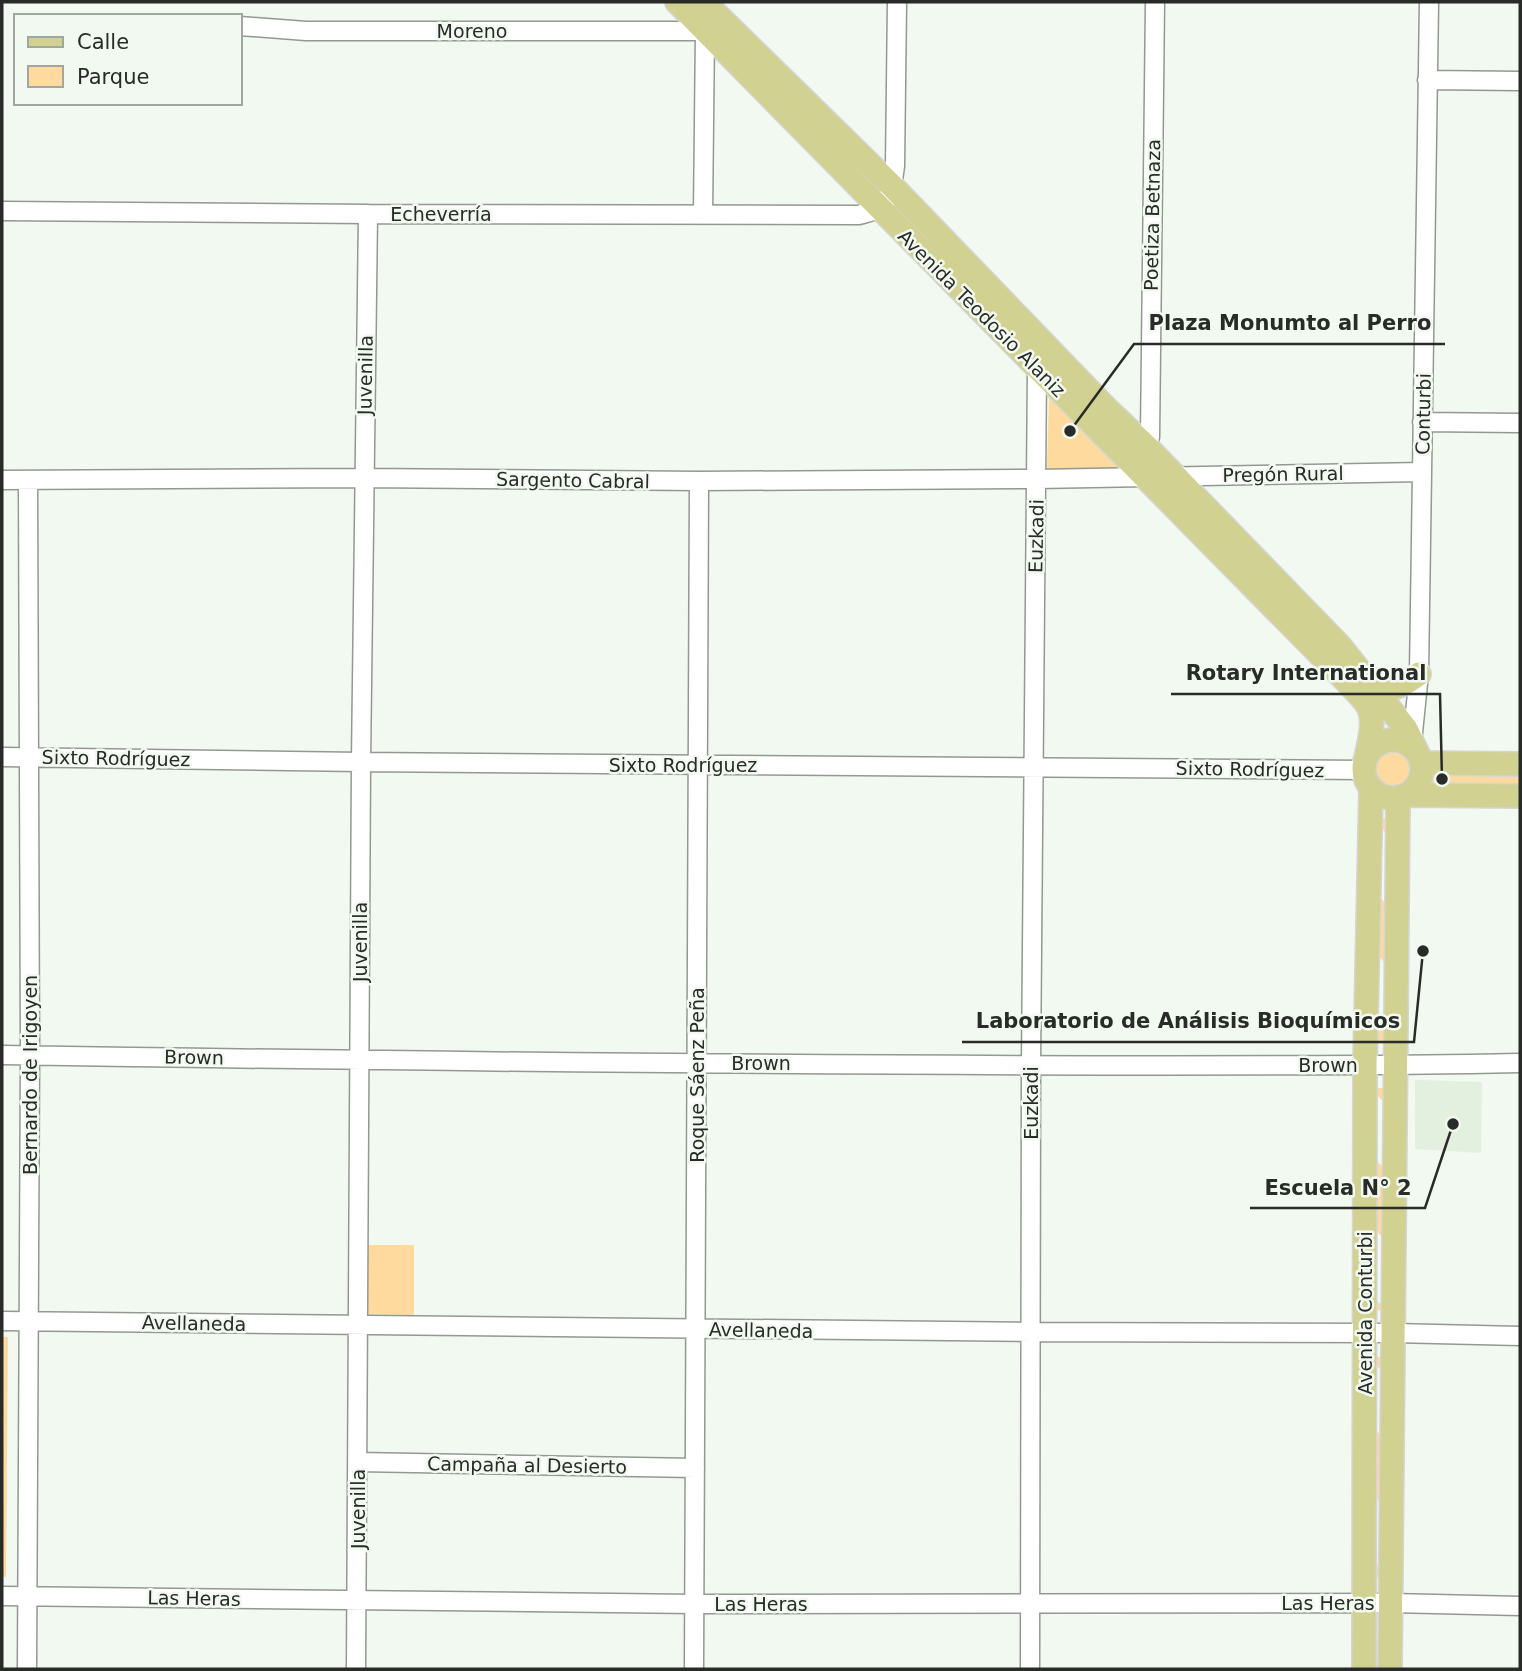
<svg xmlns="http://www.w3.org/2000/svg" width="1522" height="1671" font-family="'DejaVu Sans',sans-serif">
<rect width="100%" height="100%" fill="#f2f9f0"/>
<path fill="#e3efdf" d="M1415,1080L1482,1082L1481,1153L1415,1149Z"/>
<path fill="#ffda9e" d="M1058,397L1124,464L1117,472H1053L1047,467L1049,398Z
M1376 770a18 18 0 1 1 36 0a18 18 0 1 1-36 0Z
M1431,771L1520,772V789L1431,788Z
M1376,817L1390,819V839L1381,827L1379,895L1390,910L1388,1044L1374,1043L1375,1019L1385,1027V963L1375,952Z
M1374,1088H1388V1107L1378,1096L1377,1161L1388,1172L1387,1311L1372,1310L1373,1299L1383,1305V1238L1373,1227Z
M367,1245H414V1315L366,1314Z
M2,1337H8L6,1577H2Z
M1372,1356L1386,1358V1375L1375,1364V1430L1386,1439L1384,1578L1370,1577L1371,1558L1381,1568L1382,1504L1371,1493Z"/>
<g fill="none" stroke-linecap="round" stroke-linejoin="round">
<g stroke="#929991" stroke-width="21">
<path id="minor" d="M240,26L306,31H705
M1427,80L1520,81
M2,211L368,214L859,215C865,213 872,212 877,209C891,202 893,181 895,166L897,2
M703,214L705,31L710,27
M1422,422L1520,423
M1140,454L1146,446L1150,437L1155,2
M2,480L364,478L699,481L1037,479L1422,472
M1412,742L1419,674L1429,2
M2,757L361,762L1364,770
M2,1055C454,1062 907,1067 1360,1065C1413,1065 1467,1064 1520,1063
M2,1321L1031,1332L1393,1333L1520,1336
M358,1462L695,1468
M2,1596L694,1604L1391,1603L1520,1606
M27,1669L30,1055L28,480
M356,1669L361,762L368,214
M694,1669L699,481
M1030,1669L1031,1065L1037,368"/>
</g>
<g stroke="#d4d5d4" stroke-width="26">
<path id="major" d="M677,2L1349,684C1355,691 1363,698 1368,706C1376,721 1369,743 1366,758
M704,2L892,186L1107,409L1146,446L1340,646L1406,729L1417,752
M1364,683C1390,692 1397,690 1419,674
M1364 769a29 29 0 1 1 58 0a29 29 0 1 1-58 0Z
M1422,763L1520,764
M1408,795L1520,796
M1364,1669L1365,1065L1371,788
M1390,1669L1398,799"/>
</g>
<use href="#minor" stroke="#fff" stroke-width="18"/>
<use href="#major" stroke="#d1d191" stroke-width="23"/>
</g>
<g text-anchor="middle" dominant-baseline="central" stroke-width="5" stroke-linejoin="round" paint-order="stroke">
<g font-size="19" fill="#282b27" stroke="#f2f9f0">
<text x="472" y="31">Moreno</text>
<text x="441" y="214">Echeverría</text>
<text transform="translate(1152 215) rotate(-89)">Poetiza Betnaza</text>
<text transform="translate(982 313) rotate(45)">Avenida Teodosio Alaniz</text>
<text transform="translate(365 375) rotate(-89)">Juvenilla</text>
<text transform="translate(1423 414) rotate(-89)">Conturbi</text>
<text transform="translate(1283 474) rotate(-1)">Pregón Rural</text>
<text transform="translate(573 480) rotate(1)">Sargento Cabral</text>
<text transform="translate(1036 536) rotate(-89)">Euzkadi</text>
<text transform="translate(116 758) rotate(1)">Sixto Rodríguez</text>
<text x="683" y="765">Sixto Rodríguez</text>
<text transform="translate(1250 769) rotate(1)">Sixto Rodríguez</text>
<text transform="translate(360 942) rotate(-90)">Juvenilla</text>
<text transform="translate(194 1057) rotate(1)">Brown</text>
<text x="761" y="1063">Brown</text>
<text x="1328" y="1065">Brown</text>
<text transform="translate(30 1075) rotate(-90)">Bernardo de Irigoyen</text>
<text transform="translate(697 1075) rotate(-90)">Roque Sáenz Peña</text>
<text transform="translate(1031 1103) rotate(-90)">Euzkadi</text>
<text transform="translate(1365 1313) rotate(-90)">Avenida Conturbi</text>
<text transform="translate(194 1323) rotate(1)">Avellaneda</text>
<text transform="translate(761 1330) rotate(1)">Avellaneda</text>
<text transform="translate(527 1465) rotate(1)">Campaña al Desierto</text>
<text transform="translate(358 1509) rotate(-90)">Juvenilla</text>
<text transform="translate(194 1598) rotate(1)">Las Heras</text>
<text x="1328" y="1603">Las Heras</text>
<text x="761" y="1604">Las Heras</text>
</g>
</g>
<path fill="none" stroke="#282b27" stroke-width="2.5" d="M1070 431L1134 344H1445M1442 779L1440 694H1171M1423 951L1414 1042H962M1453 1124L1425 1208H1250"/>
<g fill="#282b27" stroke="#f2f9f0" stroke-width="2.5">
<circle cx="1070" cy="431" r="7"/>
<circle cx="1442" cy="779" r="7"/>
<circle cx="1423" cy="951" r="7"/>
<circle cx="1453" cy="1124" r="7"/>
</g>
<g font-size="21" text-anchor="middle" font-weight="bold" fill="#282b27" stroke="#f2f9f0" stroke-width="5" stroke-linejoin="round" paint-order="stroke">
<text x="1290" y="330">Plaza Monumto al Perro</text>
<text x="1306" y="680">Rotary International</text>
<text x="1188" y="1028">Laboratorio de Análisis Bioquímicos</text>
<text x="1338" y="1195">Escuela N° 2</text>
</g>
<rect width="1522" height="1671" fill="none" stroke="#282b27" stroke-width="7"/>
<rect x="14" y="14" width="228" height="91" fill="#f2f9f0" stroke="#a1a7a0" stroke-width="2"/>
<rect x="28" y="37" width="35" height="10" fill="#d1d191" stroke="#a1a7a0" stroke-width="2"/>
<text x="77" y="49" font-size="21" fill="#282b27">Calle</text>
<rect x="28" y="66" width="35" height="21" fill="#ffda9e" stroke="#a1a7a0" stroke-width="2"/>
<text x="77" y="84" font-size="21" fill="#282b27">Parque</text>
</svg>
